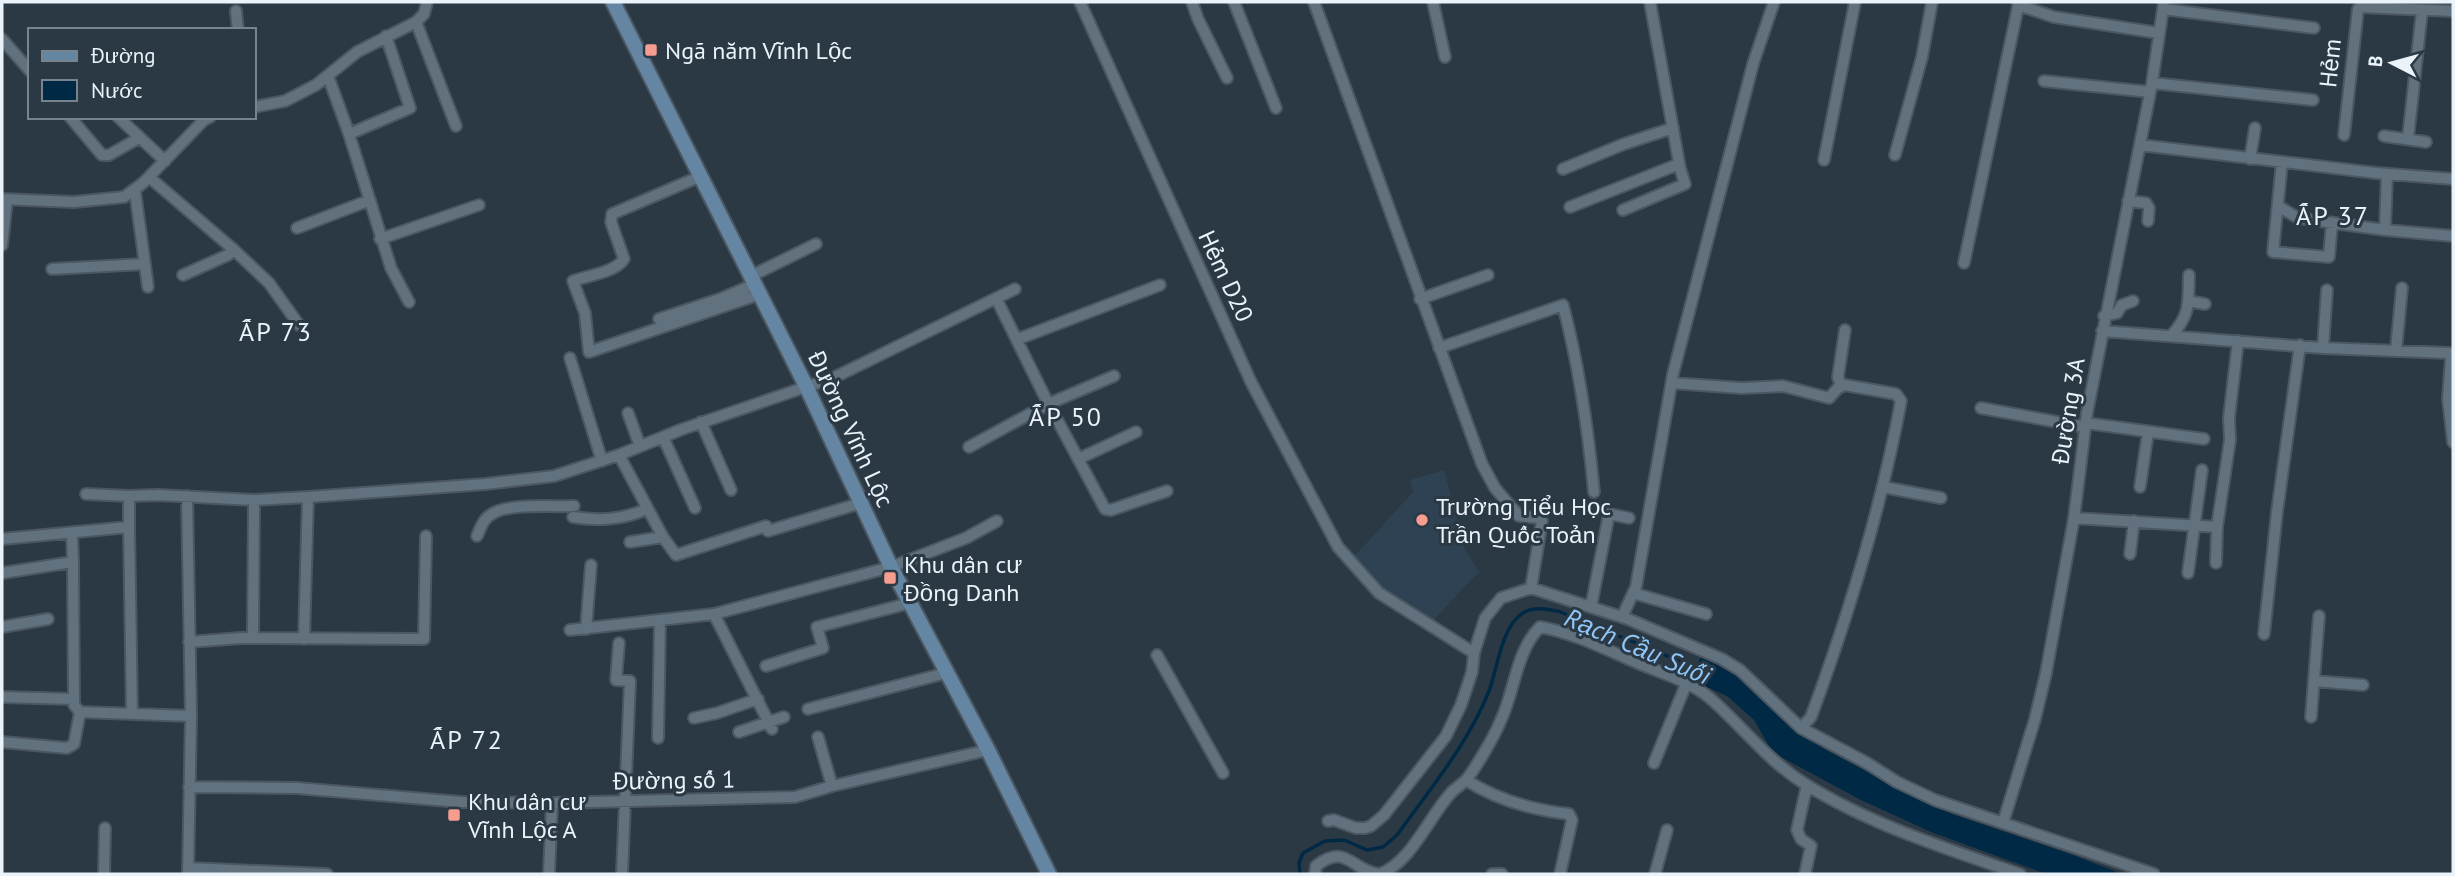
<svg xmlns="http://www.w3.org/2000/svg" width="2455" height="876" font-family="'PT Sans',sans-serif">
<rect width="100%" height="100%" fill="#2b3945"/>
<path fill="#2e4253" d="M1444,470L1465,549L1479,572L1432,621L1382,590L1352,559L1413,492L1410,480Z"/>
<path fill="#002946" d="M1701,656L1735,675L1786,723L1807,737L1826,750L1904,791L1952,814L2070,854L2122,874H2046L1931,832L1861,800L1781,757L1769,746L1754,720L1727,696L1691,680Z"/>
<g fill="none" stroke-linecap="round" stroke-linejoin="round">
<path stroke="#002946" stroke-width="3.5" d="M1300,874L1299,863L1303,853L1325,841L1344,840L1367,850L1383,847L1397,835C1430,789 1468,744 1489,691C1497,670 1501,632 1518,617C1530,605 1543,609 1558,611L1699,669"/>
<g stroke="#4b5761" stroke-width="14">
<path id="street" d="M1080,2L1251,382L1338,547L1379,593L1474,653
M1192,2L1198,19L1227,78
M1234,2L1276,108
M1314,2L1482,464L1495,488L1519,516L1540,518L1542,521L1531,588
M1433,2L1445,57
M2018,5L2054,17L2159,33
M2163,9L2314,28
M236,11L238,30
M416,22L456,126
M386,36L410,108L349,134L391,268L409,302
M2,39L30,71
M328,76L349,134
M2044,81L2150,92
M2152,83L2313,100
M254,107L285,101L316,85L357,52L416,22L424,14L427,2
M70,117L102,155H109L139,138
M118,117L165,161
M2344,135L2358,9L2360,7L2453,11
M2384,136L2426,142
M2408,138L2422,11
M2140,145L2376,173L2453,179
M1895,155L1922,57L1932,2
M2250,159L2255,128
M1824,160L1855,2
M2282,162L2273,252L2329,257L2332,223
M1563,169L1624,144L1673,128
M701,176L612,214L611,222L624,259C614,273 589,275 573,281L585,313L589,352L760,294
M149,177L233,249L228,255L183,275
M135,191L148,287
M2,199L74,202L124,197L143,183L204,120L210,117
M2128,201L2146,203L2149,208L2148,221
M2278,206L2298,218L2385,230L2453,236
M1570,207L1679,164
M1623,210L1685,184L1680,168L1650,2
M297,228L370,200
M2385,230L2387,174
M380,239L479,205
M2,245L7,200
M233,249L269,283L299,325
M1964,263L2019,2
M52,269L144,264
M751,276L816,244
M996,298L1045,397L1105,509L1111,510L1167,491
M1420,299L1488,275
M2188,301L2205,304
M2104,316L2117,313L2122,305L2133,301
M659,319L720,299L755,284
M2102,331L2323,348L2449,353L2451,359L2448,399L2453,442
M2171,336C2191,314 2188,303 2189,275
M1018,339L1160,285
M1439,348L1563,305C1579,366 1588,428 1594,492
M2323,348L2327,290
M2396,350L2402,288
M570,358L602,461
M1672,383L1741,388L1783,386L1829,398L1838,388L1845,385L1896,394L1901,401C1881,509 1849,614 1811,717L1801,728
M1841,386L1838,377L1845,330
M1981,408L2085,427
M628,413L640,446
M701,422L731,490
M2086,423L2204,439
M663,437L695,508
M969,447L1048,404L1114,376
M619,455L663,537L676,555L766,526L768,531L861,503
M1078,459L1136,432
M1883,487L1941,498
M2140,487L2148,432
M86,494L129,496
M187,496L191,716L188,874
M573,517C599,521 622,520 647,509
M2074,518L2217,527
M129,527L132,714
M72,533L73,562
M477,536C481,527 483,519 492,514C507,503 554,507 574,506
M2,539L129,527V496L158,495L254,500L308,497L485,484L554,476L619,455L680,430L835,377L1015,289
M630,542L663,537
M2130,554L2134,521
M2216,563L2217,527L2230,440L2229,418L2238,341
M2,573L73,562L74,705L80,712L191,716
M2188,573L2202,470
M1633,593L1706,614
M1591,607L1609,514L1629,518
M714,614L772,729
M1622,617L1636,587L1673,374L1753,64L1774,2
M2,627L48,619
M586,629L591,565
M570,630L714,614L891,567L966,538L997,521
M2264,634L2277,512L2300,345
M253,638L254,500
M304,639L308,497
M189,642L241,638L424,639L426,536
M619,643L616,680L630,681L622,874
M1157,655L1223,773
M766,666L823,648L817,627L910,603
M2314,681L2363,685
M2,697L74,699
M808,709L946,673
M2311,717L2319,616
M694,718L717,713L758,699
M739,732L784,717
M818,737L832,786
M658,738L660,621
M2,742L67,748L74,744L80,712
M1654,763L1687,682
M1466,780C1497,800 1533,810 1569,814L1572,820L1560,874
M189,787L297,788L460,802L552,803L795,797L832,786L988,750
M1328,821L1334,820L1356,828H1365L1371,826L1384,815L1446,736L1461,705L1472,672L1474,653L1485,618L1501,598L1531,588L1628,619L1722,659L1740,670L1801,728L1867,763L1897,782L1935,800L2154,874
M2003,823L2035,719L2046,673L2074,518L2087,413L2152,83L2164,2
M188,868L327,874
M104,874L105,828
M549,874L552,803
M1315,874L1316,866C1347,842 1351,871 1379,874
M1380,874C1411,862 1428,819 1450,794C1454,789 1461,785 1466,780C1476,768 1495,735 1501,720C1515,690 1516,651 1540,627C1575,633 1607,650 1640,664C1664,674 1690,681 1711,699C1744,728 1767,760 1805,784C1871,825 1947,849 2020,874
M1492,874H1502
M1655,874L1667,830
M1805,874L1811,846L1801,839L1797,830L1807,785"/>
</g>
<g stroke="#4b5761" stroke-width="18">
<path id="secondary" d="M613,2L806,386L891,567L988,750L1049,874"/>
</g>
<use href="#street" stroke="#61717e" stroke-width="10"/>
<use href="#secondary" stroke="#6486a2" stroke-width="14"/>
</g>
<g fill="#f59d8f" stroke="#2b3945" stroke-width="2.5">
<rect x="644" y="43" width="14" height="14" rx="3.5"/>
<circle cx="1422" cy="520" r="7"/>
<rect x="883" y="571" width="14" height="14" rx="3.5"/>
<rect x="447" y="808" width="14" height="14" rx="3.5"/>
</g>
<g text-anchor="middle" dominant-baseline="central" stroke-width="6" stroke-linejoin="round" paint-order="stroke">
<g font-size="24" fill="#eaf2fa" stroke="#2b3945" text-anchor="start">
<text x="665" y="50">Ngã năm Vĩnh Lộc</text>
<text x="1436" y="506">Trường Tiểu Học<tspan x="1436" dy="28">Trần Quốc Toản</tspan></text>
<text x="904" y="564">Khu dân cư<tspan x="904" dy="28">Đồng Danh</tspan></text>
<text x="468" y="801">Khu dân cư<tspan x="468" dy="28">Vĩnh Lộc A</tspan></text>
</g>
<g font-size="24" fill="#eaf2fa" stroke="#2b3945">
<text transform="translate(2330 63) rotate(-84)">Hẻm</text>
<text transform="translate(1226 276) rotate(65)">Hẻm D20</text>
<text transform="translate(2068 411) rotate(-81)">Đường 3A</text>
<text transform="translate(851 429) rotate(65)">Đường Vĩnh Lộc</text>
<text transform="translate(674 780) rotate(-1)">Đường số 1</text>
</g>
<g font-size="26" letter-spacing="2" fill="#eaf2fa" stroke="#2b3945">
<text x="2333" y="215">ẤP 37</text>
<text x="276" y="331">ẤP 73</text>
<text x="1066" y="416">ẤP 50</text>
<text x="467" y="739">ẤP 72</text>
</g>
<g font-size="26" font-style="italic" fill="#91c7f7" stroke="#2b3945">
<text transform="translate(1638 646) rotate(23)">Rạch Cầu Suối</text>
</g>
</g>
<rect width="2455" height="876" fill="none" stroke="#eaf2fa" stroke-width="7"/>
<rect x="28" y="28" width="228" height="91" fill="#2b3945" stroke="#77838d" stroke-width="2"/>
<rect x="42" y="51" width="35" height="10" fill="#6486a2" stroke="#77838d" stroke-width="2"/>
<text x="91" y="63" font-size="21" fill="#eaf2fa">Đường</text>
<rect x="42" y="80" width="35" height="21" fill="#002946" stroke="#77838d" stroke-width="2"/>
<text x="91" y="98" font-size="21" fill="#eaf2fa">Nước</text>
<g transform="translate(2392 63) rotate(276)" stroke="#2b3945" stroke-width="5" paint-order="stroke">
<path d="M0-5L12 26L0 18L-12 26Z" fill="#eaf2fa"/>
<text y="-10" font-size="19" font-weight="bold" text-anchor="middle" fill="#eaf2fa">B</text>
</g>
</svg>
